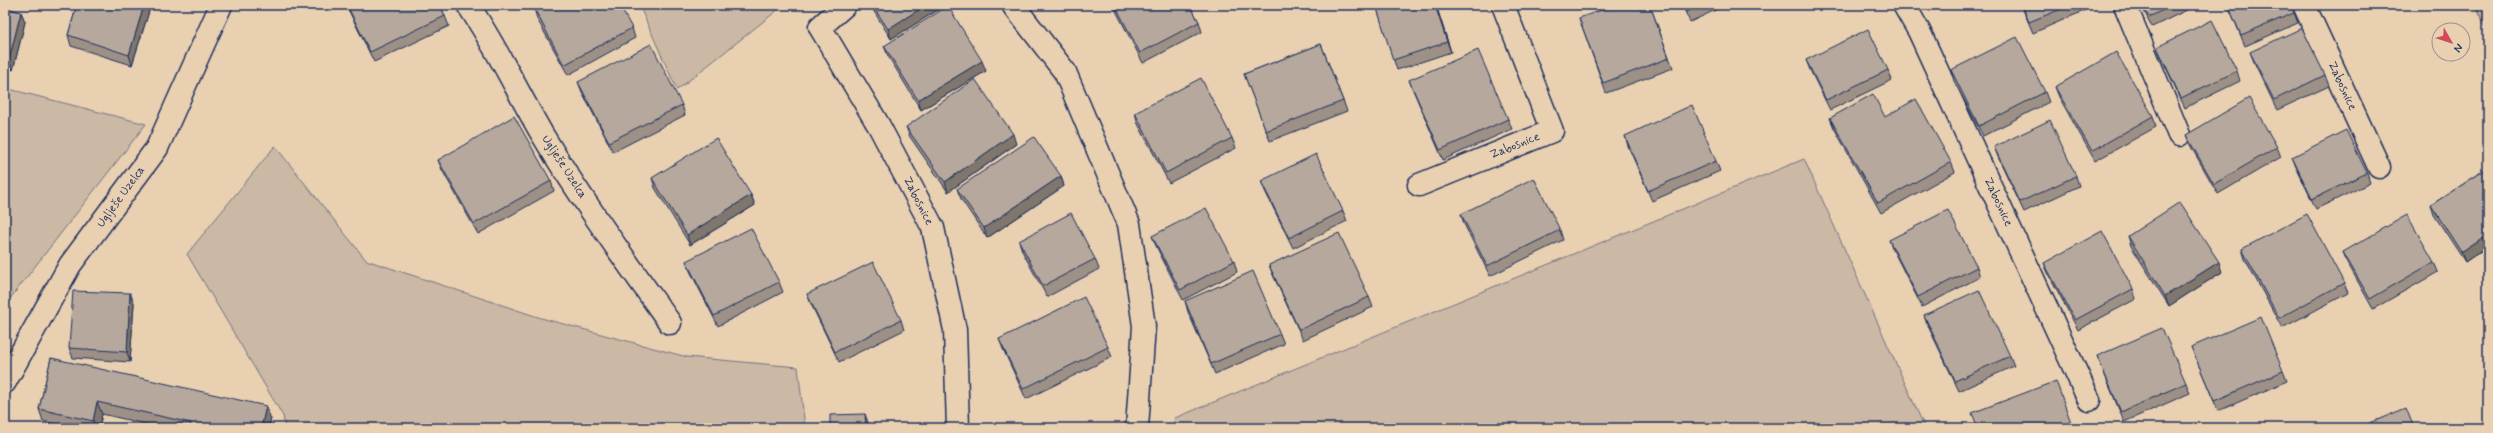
<svg xmlns="http://www.w3.org/2000/svg" width="2493" height="433" font-family="Mynerve,sans-serif">
<rect width="100%" height="100%" fill="#e9d0b1"/>
<filter id="ink" filterUnits="userSpaceOnUse"><feTurbulence type="fractalNoise" baseFrequency=".025" numOctaves="2"/><feDisplacementMap in="SourceGraphic" scale="8" xChannelSelector="R" yChannelSelector="G"/><feConvolveMatrix kernelMatrix="1 2 1 2 8 2 1 2 1" color-interpolation-filters="sRGB"/></filter>
<g filter="url(#ink)">
<path fill="#cbb8a5" stroke="#737482" d="M639,5H784L677,90Z
M2476,5H2488V33Z
M5,88L146,124L5,305Z
M275,146L366,260L541,318L687,357L798,367L805,428H285L283,416L187,254Z
M1804,159L1925,428H1172L1175,418Z"/>
<g fill="none" stroke-linecap="round" stroke-linejoin="round">
<g stroke="#1b2f5e" stroke-width="25">
<path id="street" d="M468,5C496,46 517,91 542,134C581,199 626,261 670,323
M845,5L820,27L879,126L933,228L955,330L958,428
M1013,5L1065,72L1129,224L1144,326L1137,428
M1904,5L1919,31L2089,400
M2125,5L2179,135
M2304,5L2379,167
M1419,185L1552,131L1503,5
M5,382L70,265L157,148L221,5"/>
</g>
<use href="#street" stroke="#e9d0b1" stroke-width="22"/>
</g>
<path fill="#9d9086" stroke="#1b2f5e" d="M77,5H151L132,65L71,46L68,35Z
M346,5H440L445,16L449,26L374,62Z
M870,5H946L891,39Z
M1114,5H1190L1199,22L1202,32L1143,63L1115,9Z
M1376,5H1436L1451,52L1397,70Z
M1557,5H1568L1559,9Z
M1650,5L1673,68L1606,93L1579,18Z
M1682,5H1726L1690,22Z
M2021,5H2084L2086,10L2033,33Z
M2141,5H2197L2152,27Z
M2228,5H2291L2298,23L2245,46Z
M5,8L21,12L25,22L13,70L5,68Z
M534,8L632,28L635,38L568,75L537,19Z
M1321,44L1347,111L1270,141L1244,74Z
M884,46L986,71L921,110L888,56Z
M2157,47L2237,71L2240,81L2185,108L2161,57Z
M2250,52L2325,75L2329,86L2277,110L2254,62Z
M1806,60L1888,70L1892,80L1830,110L1810,70Z
M1951,70L2045,92L2049,102L1983,136L1954,81Z
M1409,80L1508,119L1512,129L1443,160L1413,90Z
M578,82L682,105L685,115L613,152L582,92Z
M2055,87L2153,116L2156,127L2095,161L2059,97Z
M1135,113L1232,138L1236,148L1169,183L1138,124Z
M1885,117L1951,162L1955,172L1881,213L1834,128L1830,118Z
M906,127L1016,144L948,192L910,137Z
M2186,135L2277,147L2281,157L2218,194L2190,145Z
M1625,136L1716,161L1720,171L1652,201L1628,146Z
M1994,147L2076,176L2079,186L2024,212L1998,157Z
M2292,157L2367,173L2370,183L2316,209L2296,167Z
M438,160L551,181L554,191L478,234L442,170Z
M2488,168V246L2465,262L2434,215L2431,205Z
M1061,176L1064,186L987,238L961,199L957,189Z
M652,178L751,195L755,205L690,245L655,188Z
M1261,181L1343,211L1347,221L1293,248L1265,191Z
M1461,214L1560,230L1563,240L1490,276L1464,224Z
M1152,236L1234,261L1237,272L1183,300L1156,246Z
M2128,236L2222,272L2169,306L2131,246Z
M1889,240L1977,267L1980,277L1922,307L1893,250Z
M1019,241L1095,259L1099,269L1047,297L1022,251Z
M2242,249L2344,283L2348,293L2282,328L2245,259Z
M2343,252L2434,262L2438,272L2373,309L2347,262Z
M686,261L779,282L783,292L718,326L690,271Z
M2044,263L2133,289L2136,299L2078,330L2048,273Z
M1269,265L1369,297L1373,307L1303,340L1273,275Z
M130,293L134,303L130,362L73,358L69,348Z
M807,294L901,320L904,330L839,362L811,304Z
M1185,301L1280,334L1284,344L1215,374L1188,312Z
M1924,315L2010,356L2014,366L1959,391L1928,326Z
M999,339L1108,347L1112,357L1026,399L1003,349Z
M2191,347L2283,371L2287,381L2218,411Z
M2097,356L2186,383L2190,393L2124,422Z
M51,358L271,419L268,428H163L102,414L99,428H74L43,421L39,409Z"/>
<path fill="#7f766d" stroke="#1b2f5e" d="M144,5H151L132,65L129,55Z
M926,5H946L891,39L888,29Z
M1435,5H1436L1451,52L1447,42Z
M21,12L25,22L13,70L9,60Z
M982,61L986,71L921,110L918,100Z
M1013,134L1016,144L948,192L945,182Z
M1061,176L1064,186L987,238L984,228Z
M751,195L755,205L690,245L687,235Z
M2488,234V246L2465,262L2461,252Z
M2219,262L2222,272L2169,306L2165,296Z
M130,293L134,303L130,362L127,352Z
M97,402L102,414L99,428H96L93,421Z
M266,406L271,419L268,428H261Z
M865,414L869,425V428H866Z"/>
<path fill="#b6a89c" stroke="#1b2f5e" d="M77,5H144L129,55L68,35Z
M347,5H440L445,16L370,52Z
M540,5H619L632,28L564,65L534,8Z
M872,5H926L888,29Z
M1115,5H1190L1199,22L1140,53Z
M1376,5H1435L1447,42L1393,60Z
M1616,5H1650L1669,58L1603,83L1579,18Z
M1683,5H1701L1686,12Z
M2022,5H2071L2029,22Z
M2142,5H2173L2149,17Z
M2228,5H2291L2294,13L2241,35Z
M948,6L982,61L918,100L884,46Z
M5,8L21,12L9,60L5,59Z
M2212,20L2237,71L2181,98L2157,47Z
M2302,28L2325,75L2274,100L2250,52Z
M1868,29L1888,70L1826,100L1806,60Z
M2017,37L2045,92L1979,126L1951,70Z
M651,44L682,105L609,142L578,82Z
M1321,44L1343,101L1266,131L1244,74Z
M1478,50L1508,119L1440,150L1409,80Z
M2116,52L2153,116L2092,151L2055,87Z
M1201,78L1232,138L1166,173L1135,113Z
M975,79L1013,134L945,182L906,127Z
M1873,94L1885,117L1916,99L1951,162L1878,203L1830,118Z
M2249,98L2277,147L2214,184L2186,135Z
M1692,105L1716,161L1648,191L1625,136Z
M514,116L551,181L474,224L438,160Z
M2050,120L2076,176L2020,202L1994,147Z
M2346,130L2367,173L2312,199L2292,157Z
M1034,137L1061,176L984,228L957,189Z
M716,138L751,195L687,235L652,178Z
M1316,154L1343,211L1289,238L1261,181Z
M2488,168V234L2461,252L2431,205Z
M1534,178L1560,230L1487,266L1461,214Z
M2180,202L2219,262L2165,296L2128,236Z
M1206,208L1234,261L1180,290L1152,236Z
M1948,210L1977,267L1918,297L1889,240Z
M1071,213L1095,259L1043,286L1019,241Z
M2307,214L2344,283L2279,318L2242,249Z
M2407,215L2434,262L2370,299L2343,252Z
M751,228L779,282L714,316L686,261Z
M2102,231L2133,289L2075,320L2044,263Z
M1339,233L1369,297L1299,330L1269,265Z
M873,262L901,320L835,352L807,294Z
M1253,271L1280,334L1211,364L1185,301Z
M1979,290L2010,356L1955,381L1924,315Z
M73,291L130,293L127,352L69,348Z
M1084,297L1108,347L1023,389L999,339Z
M2261,317L2283,371L2214,401L2191,347Z
M2162,328L2186,383L2121,412L2097,356Z
M51,358L266,406L261,428H190L191,423L97,402L93,421L39,409Z
M2056,381L2073,428H1978L1972,413Z
M2406,408L2414,428H2358Z
M865,414L866,428H830V415Z"/>
</g>
<g text-anchor="middle" dominant-baseline="central" stroke-width="3" stroke-linejoin="round" paint-order="stroke">
<g font-size="12" fill="#1b2f5e" stroke="#e9d0b1">
<text transform="translate(2342 86) rotate(65)">Zabosnice</text>
<text transform="translate(1515 146) rotate(-22)">Zabosnice</text>
<text transform="translate(564 167) rotate(57)">Uglješe Uzelca</text>
<text transform="translate(121 197) rotate(-54)">Uglješe Uzelca</text>
<text transform="translate(918 201) rotate(63)">Zabosnice</text>
<text transform="translate(1998 202) rotate(65)">Zabosnice</text>
</g>
</g>
<rect width="2493" height="433" fill="none" stroke="#e9d0b1" stroke-width="20"/>
<rect x="10" y="10" width="2473" height="413" fill="none" stroke="#1b2f5e" stroke-width="1.5" filter="url(#ink)"/>
<g transform="translate(2451 42) rotate(129)"><circle r="19" fill="#e9d0b1" stroke="#979090"/>
<path d="M0-3L7 15L0 10L-7 15Z" fill="#d1495b"/>
<text y="-6" font-size="11" font-weight="bold" text-anchor="middle" fill="#1b2f5e">N</text>
</g>
</svg>
